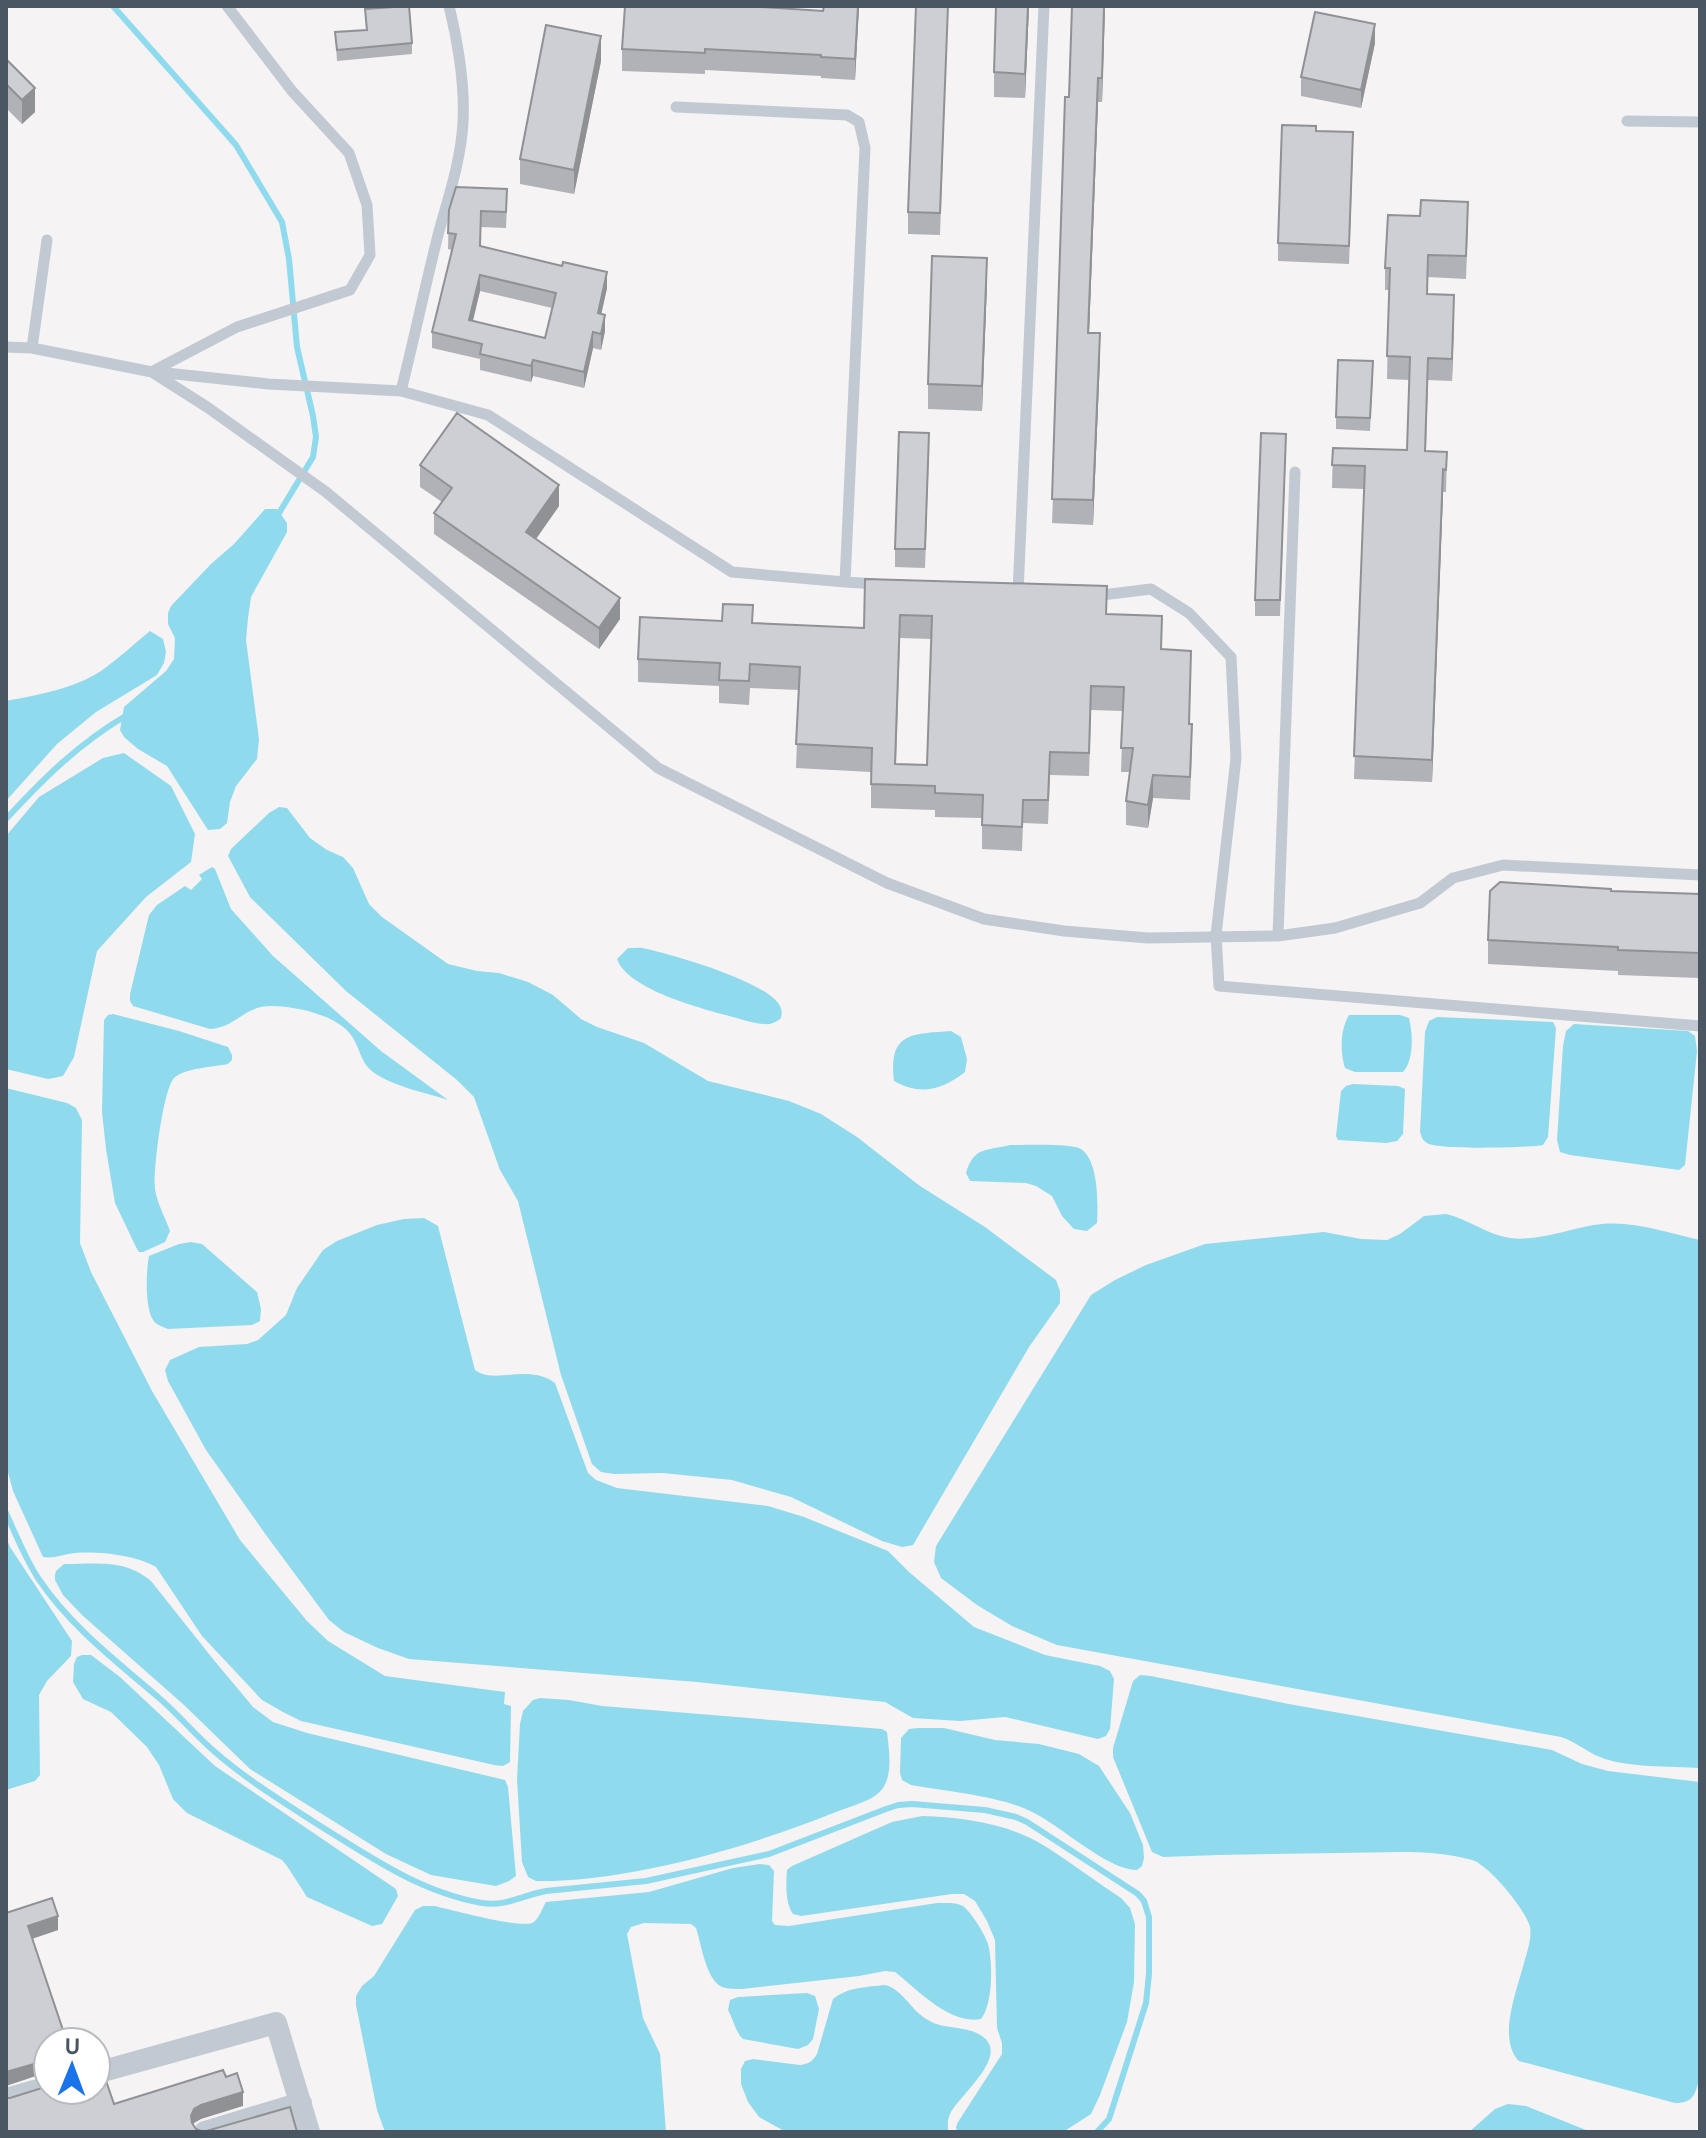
<svg xmlns="http://www.w3.org/2000/svg" width="1706" height="2138" font-family="'DM Sans',sans-serif">
<rect width="100%" height="100%" fill="#f5f3f3"/>
<path fill="#90daee" d="M265,509H277L287,523V532L251,597L248,618L246,640L259,739L257,759L236,786L230,802L227,823L220,829L208,830L167,766L138,749L124,737L120,730L124,707L166,671L174,659L175,638L168,624V613L171,606L211,564L234,544Z
M150,631L163,639L166,652L164,663L157,675L96,712L57,744L6,801V701C38,695 73,689 101,671C118,659 134,644 150,631Z
M124,753L171,786L195,834L191,862L146,897L97,951L74,1057L63,1076L48,1079L6,1069V836L39,797L103,758Z
M279,807L287,808L310,838L327,850L343,857L353,868L369,904L382,917L448,964L477,971L499,973L528,982L553,995L581,1019L597,1027L644,1043L708,1081L789,1101L821,1114L857,1137L920,1186L985,1227L1056,1280L1060,1291V1303L1029,1347L913,1545L902,1547L882,1541L791,1497L732,1480L663,1473L614,1474L601,1472L592,1464L561,1375L518,1201L500,1170L474,1097L457,1080L346,991L250,897L228,856L231,849L269,813Z
M212,867L215,869L231,909L273,956L381,1051L448,1100C424,1092 394,1087 373,1072C360,1062 360,1047 351,1035C337,1015 295,1006 272,1006C242,1006 238,1027 210,1029L133,1006L130,1001V994L149,915L157,905L185,886L191,890L202,879L199,875Z
M628,948C635,948 641,947 647,949C674,955 768,982 780,1006C782,1010 782,1014 781,1018C778,1021 774,1023 770,1024C759,1025 744,1020 733,1017C703,1009 628,990 617,959Z
M113,1014L179,1031L228,1047L232,1055V1060L228,1064C214,1067 184,1068 174,1078C163,1090 153,1171 155,1189C157,1203 165,1217 170,1231L165,1242L143,1252H139L136,1247L115,1203L106,1149L102,1112L104,1020L108,1015Z
M1349,1015H1400L1409,1018C1413,1034 1414,1060 1403,1072H1355L1345,1068C1340,1052 1340,1030 1349,1015Z
M1437,1017L1553,1022L1556,1028L1548,1137L1543,1145C1527,1148 1438,1150 1427,1143C1422,1140 1422,1137 1420,1132L1425,1032L1429,1021Z
M1574,1024L1688,1031L1695,1036L1697,1051L1685,1165L1679,1170L1570,1155L1560,1152L1557,1140L1563,1046L1566,1031Z
M951,1031L961,1037L967,1059L965,1072C942,1090 921,1096 894,1081C888,1032 912,1034 951,1031Z
M1353,1084L1398,1086L1405,1089L1403,1134L1397,1141L1386,1143L1338,1140L1336,1136L1341,1091L1346,1086Z
M6,1088L67,1103L76,1108L82,1120L80,1243L91,1272L152,1391L240,1540L307,1621L328,1641L385,1676L505,1692L504,1704L511,1706L510,1762L503,1766L494,1765L301,1721L283,1712L262,1700L202,1636L156,1567C136,1555 98,1551 75,1553C64,1554 54,1559 43,1557L13,1491L6,1465Z
M1010,1145C1024,1145 1071,1143 1081,1149C1099,1161 1098,1205 1097,1223L1087,1231L1074,1229L1062,1216L1052,1196L1036,1186L1026,1183L970,1181L966,1173C974,1146 987,1151 1010,1145Z
M1446,1214C1468,1219 1488,1235 1510,1238C1540,1242 1572,1227 1602,1224C1635,1221 1668,1233 1700,1240V1768C1671,1766 1626,1768 1600,1757C1587,1752 1576,1742 1561,1737L1057,1645L1012,1626L977,1605L941,1578L934,1562L936,1546L1091,1295L1115,1280L1146,1265L1205,1244L1324,1232L1361,1239L1387,1240L1400,1234L1424,1216Z
M424,1218L438,1226L475,1370C495,1385 528,1363 555,1383L588,1473L596,1480L617,1488L768,1506L804,1517L888,1551L909,1572L974,1627L1045,1655L1100,1666L1110,1671L1114,1679L1110,1729L1106,1736L1098,1739L1005,1717L960,1721L913,1718L885,1702L697,1682L409,1659L378,1648L344,1632L329,1620L266,1535L206,1450L168,1381L165,1370L170,1360L199,1347L247,1344L258,1340L286,1315L297,1288L323,1250L337,1241L377,1225L404,1219Z
M191,1242L202,1244L257,1292L261,1309L260,1321L252,1325L168,1329C161,1326 155,1325 152,1318C145,1304 146,1271 149,1256L179,1244Z
M6,1537L10,1547L72,1641L71,1656L47,1681L39,1695L40,1775L35,1781L6,1790Z
M64,1564C97,1564 125,1559 151,1581L213,1659L253,1707L273,1722L307,1733L505,1780L508,1787L516,1876L509,1881L496,1886L431,1875L386,1854L250,1769L184,1705L82,1615L63,1595L55,1580V1575L56,1571Z
M82,1655H91L120,1677L215,1766L396,1889L398,1896L382,1924L372,1926L307,1897L287,1866L282,1860L187,1813L173,1799L159,1765L147,1747L111,1712L83,1699L73,1682L74,1664L77,1657Z
M1140,1675L1151,1676L1294,1705L1552,1750L1582,1764L1608,1771L1700,1782V2077C1695,2093 1695,2103 1675,2103L1519,2061C1497,2039 1517,1990 1524,1963C1527,1952 1532,1939 1530,1927C1526,1910 1489,1865 1472,1860C1429,1848 1383,1853 1339,1853C1280,1854 1222,1854 1163,1857L1152,1852L1113,1757V1748L1133,1681Z
M540,1698L569,1700L602,1706L882,1729L887,1732C889,1751 895,1782 876,1795C866,1803 839,1810 826,1816C741,1849 627,1882 536,1881L528,1877L522,1862L517,1779L520,1724L523,1711L533,1700Z
M918,1728H944L995,1740L1039,1744L1079,1754L1099,1766L1130,1813L1143,1845L1144,1858L1142,1866L1137,1870C1106,1870 1060,1824 1028,1810C998,1796 945,1791 911,1785L902,1780L900,1773L901,1738L909,1729Z
M922,1816C960,1817 1004,1823 1038,1842C1067,1859 1093,1880 1121,1898L1130,1908L1135,1924L1134,1982L1127,2022L1100,2095L1091,2114L1063,2132H957L956,2127L958,2122L1002,2054V2043L997,2028L995,1940L987,1921L975,1901L964,1894H952L801,1916L793,1914C785,1903 786,1883 787,1870L792,1866L892,1822Z
M760,1864L769,1865L774,1871L772,1921L775,1925L789,1926L937,1903C945,1903 956,1902 963,1906C971,1912 985,1934 988,1944C993,1962 993,2004 981,2019C950,2025 918,1990 895,1972L885,1971L859,1976L742,1989C736,1989 728,1989 722,1987C706,1980 701,1943 696,1928L691,1924L644,1923L631,1927L627,1934L643,2018L660,2054L666,2132H385L377,2110L356,2005V1996L362,1986L374,1976L415,1910L423,1906H434C453,1910 517,1928 532,1923C539,1920 542,1908 546,1902L649,1892L733,1868Z
M885,1985C904,1990 911,2011 928,2020C943,2030 966,2025 982,2036C1011,2056 959,2095 950,2114C947,2120 948,2125 948,2132H786L759,2117L748,2102L741,2084V2069L745,2061L753,2059L800,2065C809,2064 813,2061 817,2054L833,1999C848,1987 867,1987 885,1985Z
M807,1993L815,1996L819,2009L813,2039L808,2045L798,2049L743,2039C736,2033 733,2019 728,2010L730,2000L738,1997Z
M1508,2104L1526,2106L1591,2132H1469L1495,2109Z"/>
<g fill="none" stroke-linecap="round" stroke-linejoin="round">
<path stroke="#90daee" stroke-width="6" d="M113,6L236,145L282,222L289,259L297,347L313,416L316,437L313,457L276,518
M6,819C44,778 78,744 127,715
M6,1513C16,1535 25,1558 38,1578C69,1625 116,1661 158,1697C178,1714 195,1735 215,1752C246,1779 280,1800 314,1822C367,1855 419,1892 482,1903C506,1907 523,1895 546,1891L646,1881L769,1854L886,1809L898,1805L912,1804L985,1810L1016,1817L1027,1822L1138,1894L1144,1901L1149,1917V1974L1146,2003L1109,2119L1097,2132"/>
<path stroke="#c1cad2" stroke-width="11" d="M1627,121L1700,122
M6,347L32,348L152,372L207,407L326,492L658,768L887,883L984,919L1064,931L1148,938L1278,936L1335,928L1420,903L1453,878L1503,865L1700,875
M32,348L47,240
M153,371L237,327L350,290L370,255L367,205L349,153L292,91L227,6
M157,372L269,384L401,391L488,415L732,572L845,582L865,148L859,122L847,115L676,107
M401,391C414,339 425,287 438,235C448,198 461,161 463,122C465,84 458,43 449,6
M845,582L877,584
M1018,593L1044,6
M1094,596L1151,589L1189,613L1231,657L1236,758L1216,935L1219,986L1700,1026
M1278,936L1295,472"/>
<path stroke="#c1cad2" stroke-width="22" d="M96,2073L276,2023L309,2132
M6,2099L48,2087
M205,2132L301,2103"/>
</g>
<path fill="#b0b2b7" fill-rule="evenodd" d="M859,6L855,80L821,78V76L705,70V74L622,71V49L823,11Z
M948,6L940,235L908,234V212Z
M1029,6L1025,98L994,97V72Z
M1072,6H1105L1102,102H1098L1089,333L1100,358L1093,525L1052,523Z
M365,9L412,43V54L337,61L335,32L366,30Z
M1375,43L1361,108L1301,96V77Z
M6,59L35,112L22,124L6,108Z
M601,61L574,194L520,184V159Z
M1353,151L1349,264L1278,261V243Z
M507,205L506,228L481,227L480,246L607,288L601,314L605,331L601,350L593,348L584,388L533,376L531,382L480,370V359L432,348V332L452,250L448,249L449,210ZM480,291L552,308L545,338L473,321Z
M1420,216L1468,225L1466,279L1428,277L1427,294L1454,318L1452,381L1428,380L1426,451L1447,452L1446,492H1443L1432,782L1354,779L1364,489L1332,488L1333,448L1407,450L1409,380L1387,379L1389,290H1385V268Z
M987,282L982,411L928,409V384Z
M1373,374L1370,431L1336,429V417Z
M1286,450L1280,616H1255V600Z
M929,451L925,568L895,567V549Z
M420,465L559,506L536,539L620,619L599,649L434,534V513L442,502L420,487Z
M865,579L1107,614L1161,649L1191,674L1189,724L1192,747L1190,800L1153,798L1148,828L1126,825V801L1130,772H1121L1123,711L1091,710L1089,776L1050,775L1048,824L1023,823L1022,851L982,849V818L935,817V810L871,808V772L796,768L799,690L750,688L749,705L719,703V686L638,682V659L753,623L864,628ZM900,638L932,639L927,765L896,764Z
M1611,891L1700,894V978L1618,975V971L1488,964V940Z
M6,1913L58,1930L32,1939L48,2042V2074L45,2073Z"/>
<path fill="#909195" d="M858,6H859L855,80V59Z
M1028,6H1029L1025,98V74Z
M1104,6H1105L1102,102V78Z
M1375,24V43L1361,108V90Z
M601,36V61L574,194V170Z
M1098,78V102L1088,358V333Z
M35,88V112L22,124V100Z
M987,258V282L982,411V386Z
M607,272V288L598,329V313Z
M480,275V291L469,336V320Z
M1454,295V318L1452,381V359Z
M605,315V331L601,350V334Z
M593,332V348L584,388V372Z
M1100,333V358L1093,525V500Z
M533,360V376L531,382V366Z
M1443,469V492L1432,782V760Z
M559,485V506L526,553V532Z
M620,598V619L599,649V628Z
M1153,775V798L1148,828V805Z
M58,1916V1930L28,1940V1926Z
M45,2059V2073L6,2086V2072Z
M243,2092V2106L201,2119L194,2123L191,2130V2116L194,2109L201,2105Z"/>
<path fill="#cdcfd5" stroke="#909195" stroke-width="2" fill-rule="evenodd" d="M409,6L412,43L337,50L335,32L367,30L365,9Z
M625,6H746L823,11L824,6H858L855,59L821,57V55L705,49V53L622,49Z
M916,6H948L940,213L908,212Z
M996,6H1028L1025,74L994,72Z
M1072,6H1104L1102,78H1098L1088,333H1100L1093,500L1052,499L1065,97H1069Z
M1315,12L1375,24L1361,90L1301,77Z
M546,25L601,36L574,170L520,159Z
M6,59L35,88L22,100L6,84Z
M1282,125L1316,126V131L1353,132L1349,246L1278,243Z
M456,187L507,189L506,212L481,211L480,246L562,266L563,262L607,272L598,313L605,315L601,334L593,332L584,372L533,360L531,366L480,354L482,344L432,332L456,234L448,233L449,210ZM480,275L556,293L545,338L469,320Z
M1421,200L1468,202L1466,256L1428,255L1427,294L1454,295L1452,359L1428,358L1425,451L1447,452L1446,470L1443,469L1432,760L1354,756L1365,466L1332,465L1333,448L1407,450L1410,357L1387,356L1390,268H1385L1388,215L1420,216Z
M932,256L987,258L982,386L928,384Z
M1338,360L1373,361L1370,418L1336,417Z
M457,413L559,485L526,532L620,598L599,628L434,513L452,488L420,465Z
M899,432L929,433L925,549H895Z
M1261,433L1286,434L1280,600H1255Z
M865,579L1107,586L1106,614L1162,616L1161,649L1191,651L1189,724H1192L1190,777L1153,775L1148,805L1126,801L1133,748H1121L1124,687L1091,686L1089,753L1050,752L1048,800H1023L1022,827L982,825L983,795L935,793V786L871,784L872,748L796,744L800,667L750,664L749,681L719,680L720,663L638,659L640,617L722,621L723,604L753,605L752,623L864,628ZM900,615L932,616L927,765L895,764Z
M1500,882L1611,889V891L1700,894V953L1618,950V947L1488,940L1490,891Z
M52,1898L58,1916L28,1926L67,2042H48V2060L6,2072V1913Z
M223,2070L226,2077L237,2073L243,2092L201,2105L194,2109L191,2116L192,2123L196,2129L203,2132L290,2107L297,2132H6V2098H10L48,2086V2090H96V2072H103L114,2104Z"/>
<rect width="1706" height="2138" fill="none" stroke="#4a5661" stroke-width="16"/>
<g transform="translate(72 2066) rotate(1)"><circle r="38" fill="#ffffff" stroke="#b7bbc0" stroke-width="2"/>
<path d="M0-6L14 30L0 20L-14 30Z" fill="#1a73e8"/>
<text y="-12" font-size="22" font-weight="bold" text-anchor="middle" fill="#4a5661">U</text>
</g>
</svg>
